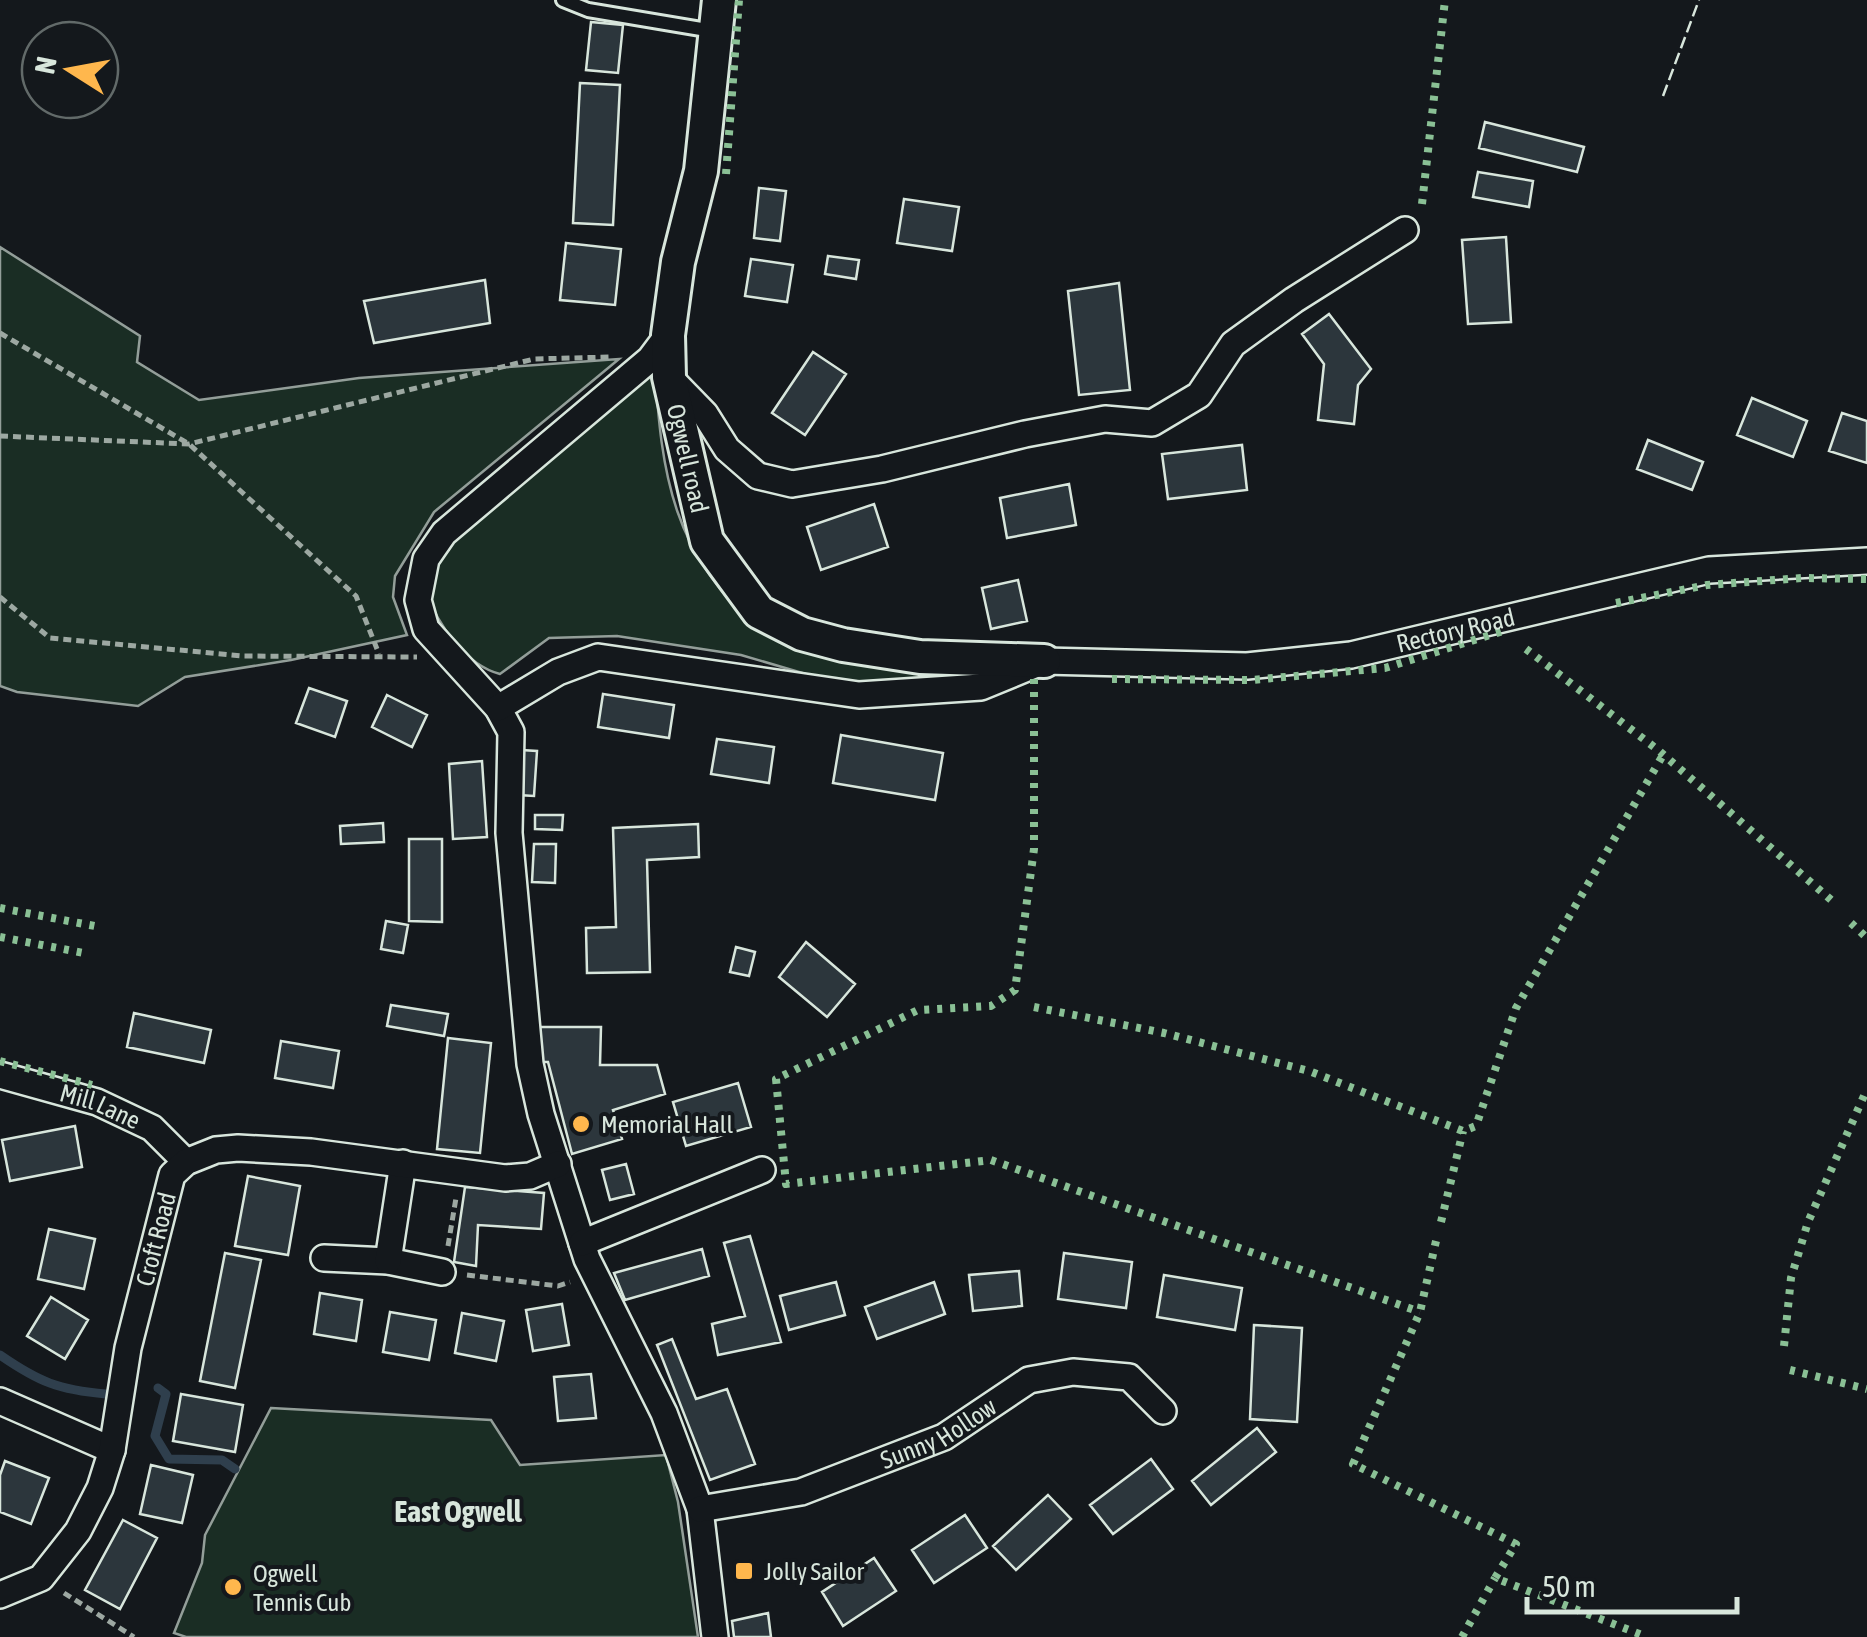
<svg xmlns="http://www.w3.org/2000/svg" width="1867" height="1637" font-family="'Asap Condensed',sans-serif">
<rect width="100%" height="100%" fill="#14181c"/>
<path fill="#1a2d24" stroke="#939e99" stroke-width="2.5" d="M0,247L140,336L137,362L199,400L359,378L619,359L434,512L395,576L393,597L407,635L291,660L185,677L138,706L17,692L0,686Z
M655,366C661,475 673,555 760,630L985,675L880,685L826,680L741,655L617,636L549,638L500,674C465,665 437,623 426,592L444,542Z
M271,1408L491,1420L520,1465L666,1455L678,1502L698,1637H186L174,1633L202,1563L205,1535Z"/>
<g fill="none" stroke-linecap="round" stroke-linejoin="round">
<path stroke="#2f3f4d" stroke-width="9" d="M0,1355C39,1382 59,1390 106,1394
M158,1388L166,1394L155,1436L169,1459L222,1460L235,1469"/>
</g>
<path fill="#2c363c" stroke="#d8e6dc" stroke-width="2.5" d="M591,22L623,25L618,73L586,70Z
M580,83L620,85L613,225L573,223Z
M1485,122L1584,147L1577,172L1479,148Z
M1478,172L1533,181L1529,207L1473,197Z
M759,188L786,191L780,241L754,238Z
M904,199L959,207L952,251L897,243Z
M1506,237L1511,322L1468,324L1462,240Z
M566,243L621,249L615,305L560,300Z
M828,256L859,260L856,279L825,274Z
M751,259L793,265L787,302L745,296Z
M485,280L490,323L374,343L364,301Z
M1119,283L1130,390L1079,395L1068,291Z
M1329,314L1371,369L1358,385L1354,424L1318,420L1324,364L1302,334Z
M813,352L846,374L805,435L772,413Z
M1752,398L1807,421L1793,457L1737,435Z
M1842,413L1867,421V463L1829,451Z
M1648,440L1703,462L1692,490L1637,469Z
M1242,445L1247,490L1168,499L1162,454Z
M1069,484L1076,525L1007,538L1000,498Z
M874,504L888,547L821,570L807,527Z
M1018,580L1027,621L991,629L982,588Z
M309,688L347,701L335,737L296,723Z
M603,694L674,705L669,738L598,727Z
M387,695L427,715L412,747L372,727Z
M841,735L943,753L935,800L833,783Z
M717,739L774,747L769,783L711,774Z
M521,750L537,751L534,796L518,795Z
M482,761L487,837L453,839L449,764Z
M535,815H563L562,830L535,829Z
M383,823L384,842L341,844L340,826Z
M698,824L699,857L647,860L650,972L587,973L586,928L616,927L613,828Z
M409,839H442V922L409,921Z
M534,844H556L555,883L532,882Z
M386,921L408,925L403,953L381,949Z
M806,942L855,984L827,1017L779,977Z
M736,947L755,952L749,976L730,972Z
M391,1005L448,1014L444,1036L387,1026Z
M134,1013L211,1030L204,1063L127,1047Z
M536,1027H601L600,1065H657L665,1094L613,1110L622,1139L572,1154L548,1062H536Z
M448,1038L491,1043L480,1153L437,1149Z
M281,1041L339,1051L333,1088L275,1078Z
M738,1083L751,1127L686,1146L673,1102Z
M75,1126L82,1167L10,1181L2,1140Z
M626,1164L634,1194L610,1200L602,1170Z
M248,1176L300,1186L288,1255L235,1246Z
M465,1187L544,1193L541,1229L478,1225L476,1266L454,1262Z
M49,1229L95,1239L84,1289L38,1279Z
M750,1236L781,1342L718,1355L712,1324L745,1316L724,1243Z
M702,1249L709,1276L625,1300L614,1273Z
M225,1253L261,1260L235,1388L200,1381Z
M1064,1253L1132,1262L1126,1308L1058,1299Z
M1019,1271L1022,1306L973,1311L969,1275Z
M1164,1275L1242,1288L1235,1330L1157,1317Z
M836,1282L845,1315L789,1330L780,1296Z
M934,1282L945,1314L877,1339L865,1307Z
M320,1293L362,1300L356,1341L314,1334Z
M51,1297L88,1320L65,1359L27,1336Z
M562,1304L569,1345L533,1351L526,1310Z
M390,1312L436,1320L429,1360L383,1352Z
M462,1313L504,1321L496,1361L455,1353Z
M1254,1325L1302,1328L1297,1422L1250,1419Z
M672,1339L696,1399L727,1389L755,1464L710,1480L657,1345Z
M591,1374L596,1418L558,1421L554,1377Z
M181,1394L243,1405L235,1452L173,1441Z
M1257,1428L1276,1452L1211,1505L1192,1481Z
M1151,1459L1173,1489L1113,1534L1090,1505Z
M5,1461L49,1478L31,1524L0,1512V1475Z
M151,1465L193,1475L182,1523L140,1514Z
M1048,1495L1071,1519L1016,1570L993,1546Z
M965,1515L987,1548L934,1583L912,1550Z
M123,1520L157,1538L120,1609L85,1590Z
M874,1558L896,1591L843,1626L822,1592Z
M768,1613L771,1637H734L732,1621Z"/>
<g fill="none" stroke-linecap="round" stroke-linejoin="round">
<g stroke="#d8e6dc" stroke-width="18">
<path id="service" d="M563,0L588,10L713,31"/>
</g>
<g stroke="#d8e6dc" stroke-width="30">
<g id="minor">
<path d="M668,335L650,359L444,533L426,559L418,600L426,629L498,708L511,732L509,833L530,1064L541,1114L587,1259L664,1413L700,1509L715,1637"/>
<path d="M669,377L705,414L727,449L758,476L792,484L882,469L1025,434L1105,419L1152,423L1199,395L1233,344L1294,300L1405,230"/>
<path id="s1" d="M498,708L558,672L598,657L859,695L981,687L1044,661L1247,666L1351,655L1709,570L1867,561"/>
<path id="s2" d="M0,1075L97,1102L152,1128L186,1162"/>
<path d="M582,1243L762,1170"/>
<path d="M324,1258L388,1261L442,1272"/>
<path d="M388,1261L403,1163"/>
<path d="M0,1401L112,1450"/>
<path id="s3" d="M700,1509L801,1492L944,1437L1029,1380L1073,1372L1129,1377L1163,1411"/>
<path id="s4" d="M0,1595L41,1578L78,1531L100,1488L112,1450L128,1348L172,1175L186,1162L216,1150L238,1148L311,1152L505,1178L530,1176L558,1164"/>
</g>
</g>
<g stroke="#d8e6dc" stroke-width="38">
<g id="tertiary">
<path id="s5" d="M719,0L701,171L678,262L668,335L669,377L707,541L759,612L802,634L843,645L920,657L1044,661"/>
</g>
</g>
<path stroke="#9da8a2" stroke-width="5" stroke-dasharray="8 5" stroke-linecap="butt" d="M0,333L189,444L356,596L379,654
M0,436L189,444L534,359L611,357
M0,597L50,638L243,656L417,657
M448,1246L456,1198
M467,1275L558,1286L570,1282
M64,1593L134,1637"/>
<use href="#service" stroke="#14181c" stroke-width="12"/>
<use href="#minor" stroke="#14181c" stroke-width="25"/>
<use href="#tertiary" stroke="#14181c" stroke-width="32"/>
<path stroke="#8ac095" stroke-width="8" stroke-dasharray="5 8" stroke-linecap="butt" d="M726,174L739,0
M1422,204L1445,0
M1616,603L1707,585L1802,578L1867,579
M1526,649L1658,750L1837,905
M1034,679V849L1015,990L991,1006L918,1010L776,1079L786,1184L991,1160L1420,1312
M1112,679L1251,680L1385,668L1506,630
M0,908L100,927
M1851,923L1867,938
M0,937L89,954
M1034,1007L1164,1033L1309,1071L1463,1131L1476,1126L1516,1008L1663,755
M0,1061L92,1085
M1441,1222L1463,1131
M1436,1241L1420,1312L1353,1464L1516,1544L1495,1578L1647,1637
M1784,1346L1791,1278L1808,1222L1867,1089
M1790,1370L1867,1389
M1462,1637L1495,1578"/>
<path stroke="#d8e6dc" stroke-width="2.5" stroke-dasharray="12 5" stroke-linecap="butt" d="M1663,96L1699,0"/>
</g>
<g fill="#ffb74d" stroke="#14181c" stroke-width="4">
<circle cx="581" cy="1124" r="10"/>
<rect x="734" y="1561" width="20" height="20" rx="5"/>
<circle cx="233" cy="1587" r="10"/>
</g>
<g text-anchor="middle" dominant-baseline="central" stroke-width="8" stroke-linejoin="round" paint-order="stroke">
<g font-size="25" fill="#d8e6dc" stroke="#14181c">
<text stroke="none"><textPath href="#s5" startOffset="465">Ogwell road</textPath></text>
<text stroke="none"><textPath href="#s1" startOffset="982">Rectory Road</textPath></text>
<text stroke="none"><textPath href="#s2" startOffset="105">Mill Lane</textPath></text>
<text stroke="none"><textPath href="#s4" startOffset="408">Croft Road</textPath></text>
<text stroke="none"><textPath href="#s3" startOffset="252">Sunny Hollow</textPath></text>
</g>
<g font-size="25" fill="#d8e6dc" stroke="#14181c" text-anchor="start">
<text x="601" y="1124">Memorial Hall</text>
<text x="764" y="1571">Jolly Sailor</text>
<text x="253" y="1573">Ogwell<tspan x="253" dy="29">Tennis Cub</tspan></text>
</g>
<g font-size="30" font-weight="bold" fill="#d8e6dc" stroke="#14181c">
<text x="458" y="1511">East Ogwell</text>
</g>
</g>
<g transform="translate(70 70) rotate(281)"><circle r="48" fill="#14181c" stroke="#626a69" stroke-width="2.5"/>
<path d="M0-8L18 38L0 25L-18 38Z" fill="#ffb74d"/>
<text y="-15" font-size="28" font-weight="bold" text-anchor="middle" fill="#d8e6dc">N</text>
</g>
<path d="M1527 1597v15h210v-15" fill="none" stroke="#d8e6dc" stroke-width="5"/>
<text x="1542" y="1597" font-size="30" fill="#d8e6dc" stroke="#14181c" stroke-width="8" paint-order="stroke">50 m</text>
</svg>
